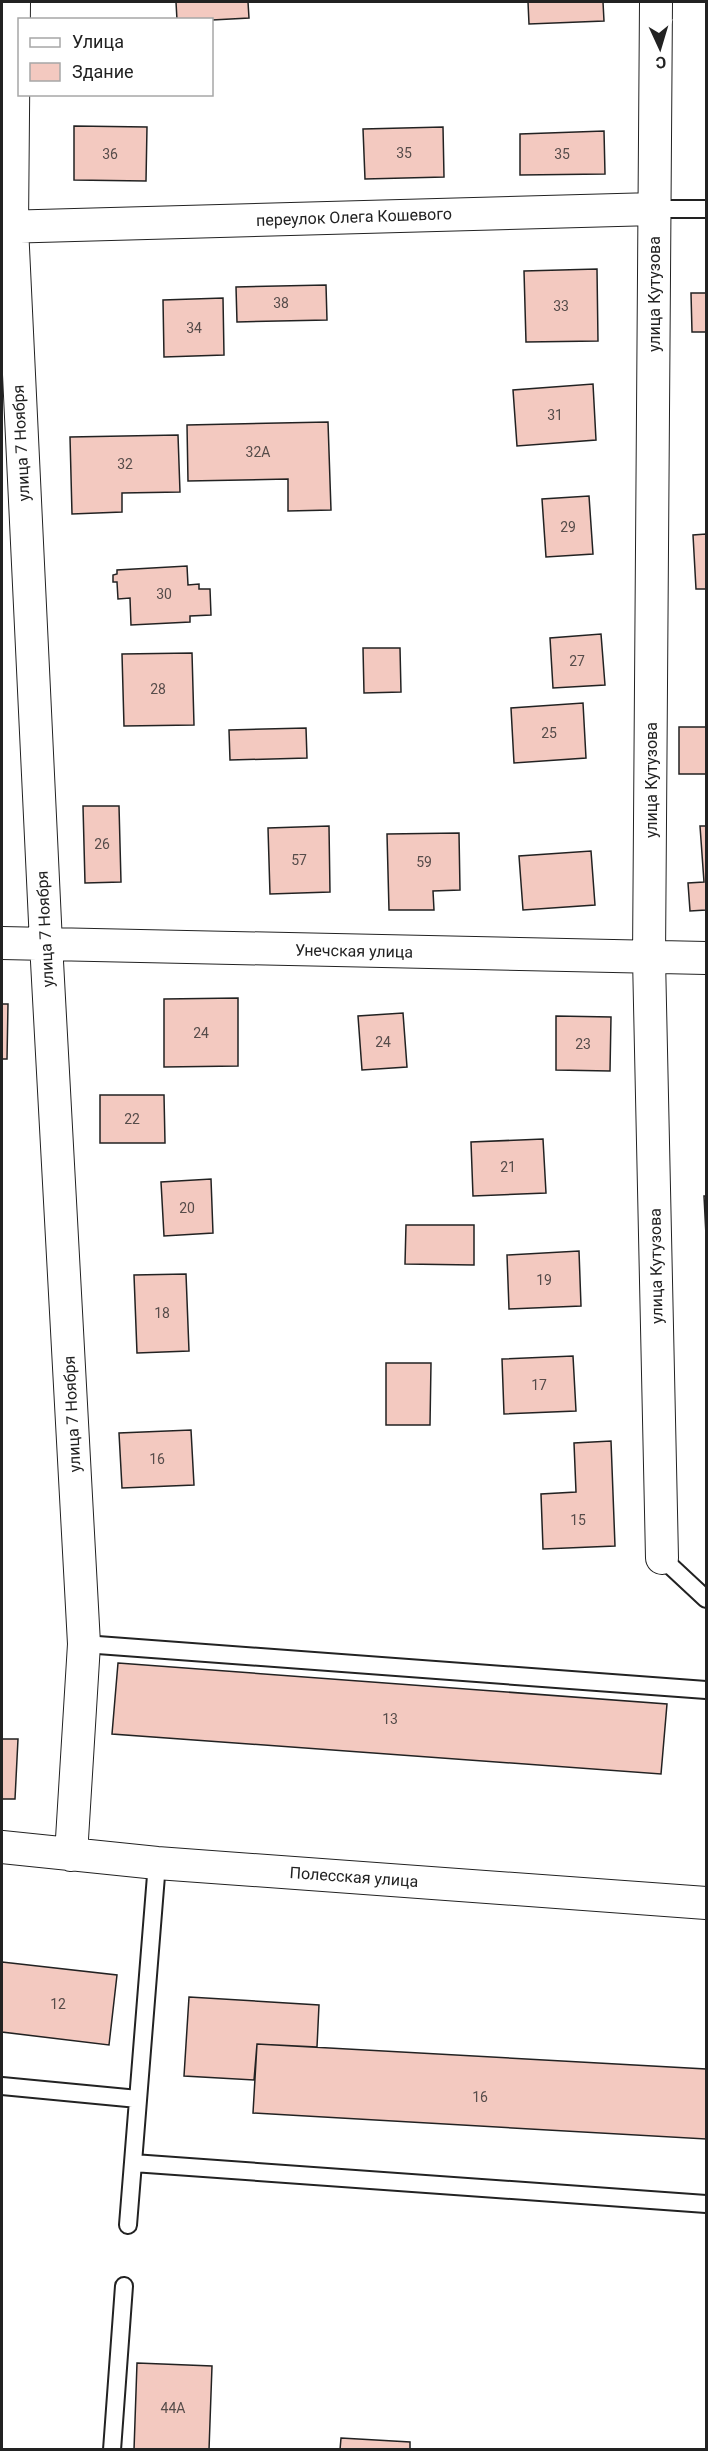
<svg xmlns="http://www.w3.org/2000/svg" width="708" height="2451" font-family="Roboto,sans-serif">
<rect width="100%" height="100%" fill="#fff"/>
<path fill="#f3c9c0" stroke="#222" stroke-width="1.5" d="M176,2H248L249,18L212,20H177Z
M528,2H603L604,21L529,24Z
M74,126L147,127L146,181L74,180Z
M443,127L444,177L365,179L363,129Z
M604,131L605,174L520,175V134Z
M597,269L598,341L526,342L524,271Z
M326,285L327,320L237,322L236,287Z
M691,293H706V332H692Z
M223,298L224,355L164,357L163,300Z
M593,384L596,440L517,446L513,390Z
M328,422L331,510L288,511V479L188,481L187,425Z
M178,435L180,492L122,493V512L72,514L70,437Z
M589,496L593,554L546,557L542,499Z
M706,534V589H696L693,535Z
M187,566L188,585L199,584V589H210L211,615L190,616V622L131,625L130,598L118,599L117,582H113V575L117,574V570Z
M601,634L605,685L553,688L550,638Z
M363,648H400L401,692L364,693Z
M192,653L194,725L124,726L122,654Z
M583,703L586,758L514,763L511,708Z
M679,727H706V774H679Z
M306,728L307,758L230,760L229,730Z
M83,806H119L121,882L85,883Z
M329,826L330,892L270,894L268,828Z
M700,826H706V910L690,911L688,883L704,882Z
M459,833L460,890L433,891L434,910H389L387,834Z
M591,851L595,905L523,910L519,856Z
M238,998V1066L164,1067V999Z
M2,1004H8L7,1059H2Z
M403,1013L407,1067L362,1070L358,1016Z
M556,1016L611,1017L610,1071L556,1070Z
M100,1095H164L165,1143H100Z
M543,1139L546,1193L473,1196L471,1142Z
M211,1179L213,1233L164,1236L161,1182Z
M704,1196H706V1235Z
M406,1225H474V1265L405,1264Z
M579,1251L581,1306L509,1309L507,1255Z
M186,1274L189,1351L137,1353L134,1275Z
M573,1356L576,1411L504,1414L502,1359Z
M386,1363H431L430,1425H386Z
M191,1430L194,1485L122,1488L119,1433Z
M611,1441L615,1546L543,1549L541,1494L576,1492L574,1443Z
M118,1663L667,1704L661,1774L112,1734Z
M2,1739H18L15,1799H2Z
M2,1962L117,1975L109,2045L2,2032Z
M189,1997L319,2005L317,2047L257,2044L254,2080L184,2076Z
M257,2044L706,2069V2139L253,2113Z
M137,2363L212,2366L209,2450H134Z
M341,2438L410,2442V2450H340Z"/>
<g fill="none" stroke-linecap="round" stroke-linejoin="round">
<g stroke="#222" stroke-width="20">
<path id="lane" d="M654,209H706
M662,1558L706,1599
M84,1644L706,1690
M2,2086L138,2099
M133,2163L706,2204
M128,2225L157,1863
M112,2450L124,2286"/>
</g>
<g stroke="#222" stroke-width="34">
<path id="street" d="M14,2L12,227L46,943L84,1644L71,1855
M656,2L649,958L662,1558
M2,227L654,209
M2,943L706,958
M2,1847L157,1863L706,1903"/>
</g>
<use href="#lane" stroke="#fff" stroke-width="16"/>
<use href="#street" stroke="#fff" stroke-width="32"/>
</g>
<g text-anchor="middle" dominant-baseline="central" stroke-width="4.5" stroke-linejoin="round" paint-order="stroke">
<g font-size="14" fill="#564c4a">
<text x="404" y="153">35</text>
<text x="110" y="154">36</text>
<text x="562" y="154">35</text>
<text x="281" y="303">38</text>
<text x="561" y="306">33</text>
<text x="194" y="328">34</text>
<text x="555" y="415">31</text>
<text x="258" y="452">32А</text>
<text x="125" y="464">32</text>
<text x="568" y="527">29</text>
<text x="164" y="594">30</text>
<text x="577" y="661">27</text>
<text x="158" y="689">28</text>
<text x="549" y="733">25</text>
<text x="102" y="844">26</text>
<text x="299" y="860">57</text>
<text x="424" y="862">59</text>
<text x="201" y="1033">24</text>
<text x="383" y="1042">24</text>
<text x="583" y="1044">23</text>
<text x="132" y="1119">22</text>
<text x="508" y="1167">21</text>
<text x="187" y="1208">20</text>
<text x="544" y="1280">19</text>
<text x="162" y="1313">18</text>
<text x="539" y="1385">17</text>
<text x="157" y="1459">16</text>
<text x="578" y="1520">15</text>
<text x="390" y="1719">13</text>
<text x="58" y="2004">12</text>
<text x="480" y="2097">16</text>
<text x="173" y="2408">44А</text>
</g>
<g font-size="16" fill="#222" stroke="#fff">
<text transform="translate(354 217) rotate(-2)">переулок Олега Кошевого</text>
<text transform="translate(654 294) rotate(-90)">улица Кутузова</text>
<text transform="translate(21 443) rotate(-93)">улица 7 Ноября</text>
<text transform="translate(651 780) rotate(-90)">улица Кутузова</text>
<text transform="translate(45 929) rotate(-93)">улица 7 Ноября</text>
<text transform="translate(354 951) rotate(1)">Унечская улица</text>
<text transform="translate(656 1266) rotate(-91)">улица Кутузова</text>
<text transform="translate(72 1414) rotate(-93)">улица 7 Ноября</text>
<text transform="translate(354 1877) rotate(4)">Полесская улица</text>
</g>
</g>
<rect width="708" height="2451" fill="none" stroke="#222222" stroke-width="6"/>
<rect x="18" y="18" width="195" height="78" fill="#ffffff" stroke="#a7a7a7" stroke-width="1.5"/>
<rect x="30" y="38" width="30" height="9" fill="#ffffff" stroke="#a7a7a7" stroke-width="1.5"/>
<text x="72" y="48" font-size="18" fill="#222222">Улица</text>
<rect x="30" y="63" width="30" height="18" fill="#f3c9c0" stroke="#a7a7a7" stroke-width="1.5"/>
<text x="72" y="78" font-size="18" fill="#222222">Здание</text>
<g transform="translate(660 48) rotate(176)" stroke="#ffffff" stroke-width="4.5" paint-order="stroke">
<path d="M0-4.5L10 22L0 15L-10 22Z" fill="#222222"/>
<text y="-9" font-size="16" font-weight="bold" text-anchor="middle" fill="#222222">С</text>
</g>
</svg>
